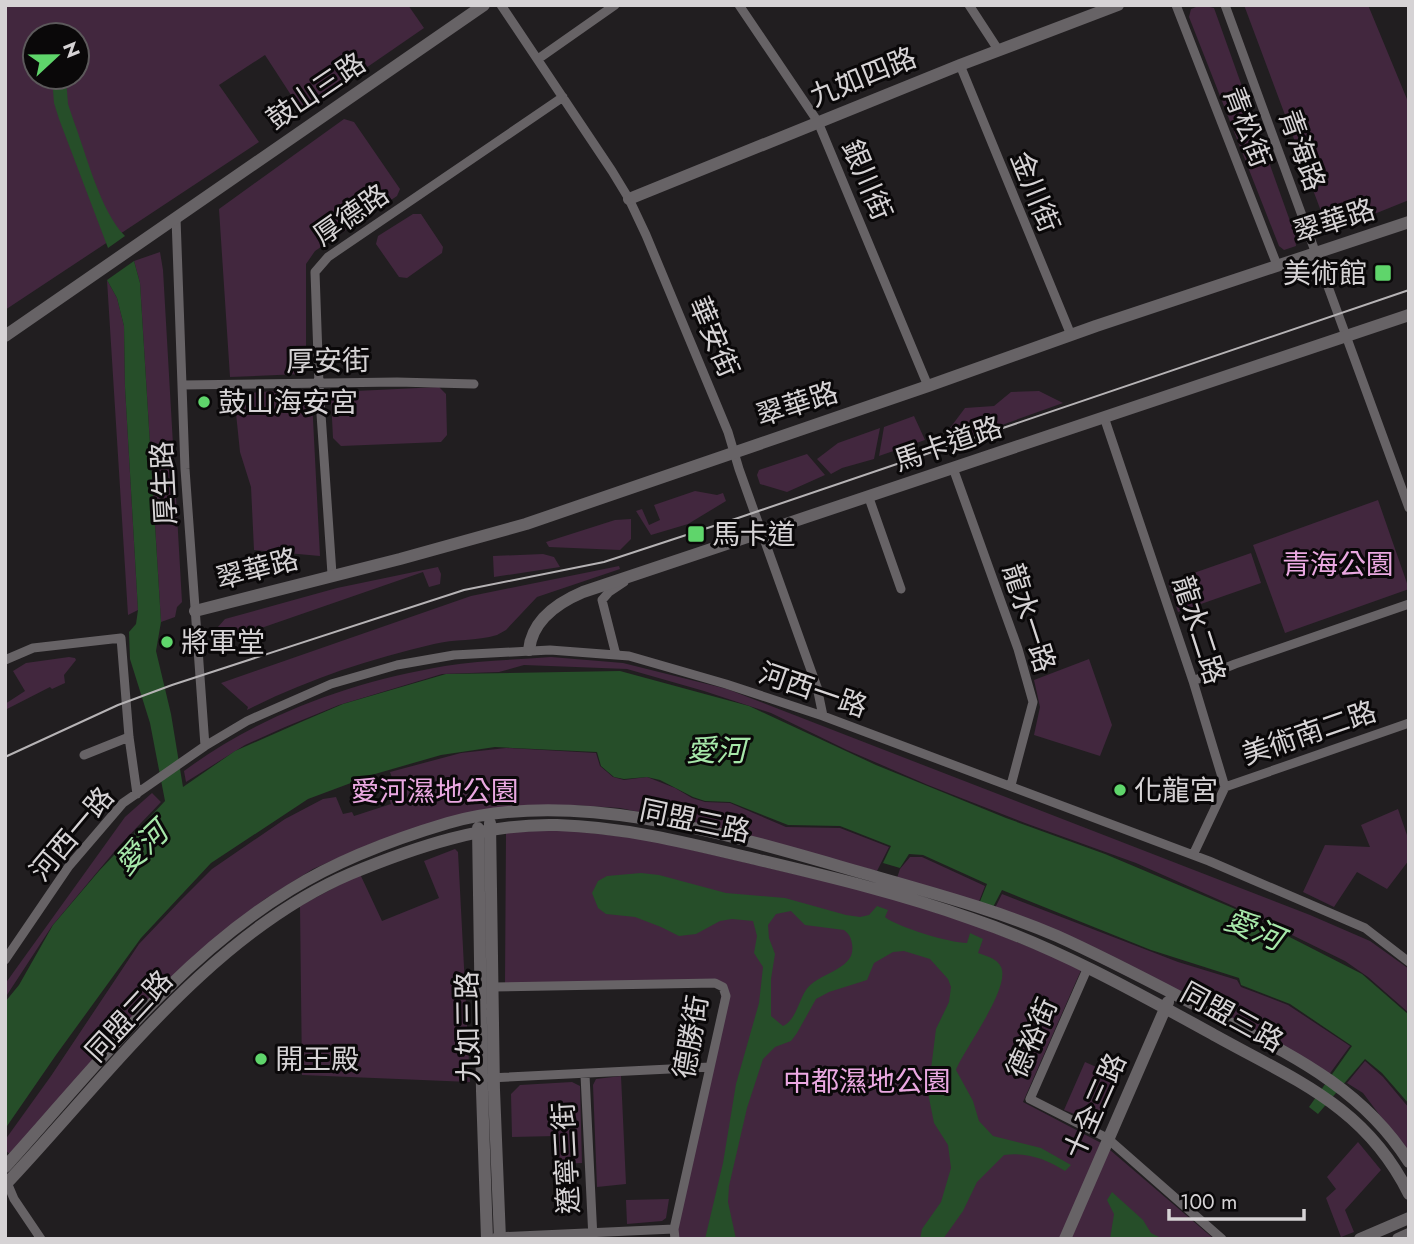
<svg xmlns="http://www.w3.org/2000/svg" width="1414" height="1244" font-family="Jost,'Noto Sans TC',sans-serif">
<rect width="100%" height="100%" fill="#211e20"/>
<path fill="#42273e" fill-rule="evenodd" d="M5,5H408L424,28L302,112L265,55L219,85L259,142L5,310ZM35,35H77V77H35Z
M1201,5L1214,8L1295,235L1296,246L1284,250L1279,246L1189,17L1191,9Z
M1244,5H1368L1409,104V200L1342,227L1325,222Z
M344,119L354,122L400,189L397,196L315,251L306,264V366L301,374L230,377L219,209Z
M413,214H421L443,247L442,253L407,278L399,277L376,244L378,236Z
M160,252L163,270L182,602L177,607L175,617L161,622L140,283L134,261Z
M107,280L117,298L124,326L125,387L138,610L128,615Z
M439,387L446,394L447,435L441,442L341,446L333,438L331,399L335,392Z
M302,389L312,400L320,556L254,550L251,487L240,452L234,394Z
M1039,391L1063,403L943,446L941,440L965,408L994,406L1011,392Z
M914,416L925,440L879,456L884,427Z
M880,428L874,459L842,468L831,474L817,459L838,443Z
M807,454L825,475L787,492L760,484L757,475L759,470Z
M695,491L717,495L723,493L726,501L688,524L651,535L636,511L642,509L649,525L660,520L654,505Z
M1378,500L1409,589L1285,633L1253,545Z
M631,519V539L620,550L549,547L546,542L615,520Z
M1251,553L1261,583L1178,612L1168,582Z
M543,554L554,557L560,567L494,577L493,556Z
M619,566L620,569L537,597L506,630L497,635C477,641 454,639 434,644C369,659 306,680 247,710L248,707L221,683L471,596Z
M438,567L441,574L440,584L429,587L423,572L238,636L226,630L210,636L225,619L337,588Z
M69,657L75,658L76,660L64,675L65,683L52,689L50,687L5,710V704L25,691L13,671L26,663Z
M551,657L623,663L727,689L1310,915L1370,941L1409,969V1013L1368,977L1345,961L1233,906L1136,863L1025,823L928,785L847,750L771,713L704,691L627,669L524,665L499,672L442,674L339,705L285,727L245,745L186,782L184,771C261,714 351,682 445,666C480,660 516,660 551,657Z
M1089,659L1112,725L1100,756L1034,735L1040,707L1034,680Z
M506,748L596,753L600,766L613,777L624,780L647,777L675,788L692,798L705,802L730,803L786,827L840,828L889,847L877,871L663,817L620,808L572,805L534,806L377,841L313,869L265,899L227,928L11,1155L5,1150V1140L51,1076L139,944L180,901L212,869L285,819L323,799L336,797L343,814L352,812L354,816L391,804L389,798L398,795L390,772L461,753Z
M152,793L161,802L119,846L52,926L5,998V984L125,817Z
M1398,809L1409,841V860L1387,889L1357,872L1334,907L1303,892L1325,845L1370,847L1361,825Z
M560,829L649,840L876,893L974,925L1082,968L1023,1102L1103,1144L1214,1239H675L723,987L505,983L506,833Z
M455,849L458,852L470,1082L302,1075L300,906L360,874L382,921L439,898L424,861Z
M910,857H922L985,886L978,904L897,878L900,869Z
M1002,894L1178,962L1237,980L1241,987L1288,1005L1350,1046L1328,1076L994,910Z
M1365,1061L1383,1077L1409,1108V1154L1363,1093L1347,1083Z
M1085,1062L1119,1077L1100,1118L1092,1121L1064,1110Z
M621,1076L626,1184L597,1187L593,1085L596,1079Z
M572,1082L580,1086L582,1163L557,1164L556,1136L512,1137L511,1094L520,1085Z
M1358,1142L1381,1170L1345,1210L1354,1232L1341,1237L1326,1198L1336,1189L1327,1177Z
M669,1199L666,1218L662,1221L627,1224L626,1200Z"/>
<path fill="#264e29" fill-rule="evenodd" d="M52,77H66L68,104L73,119C86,153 100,211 125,236L108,248L59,119L54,103Z
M134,261L140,283L161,622L156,651L171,714L183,787L235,751L301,722L343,704L446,674L620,671L749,706L876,765L1006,818L1105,854L1233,908L1362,974L1409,1015V1104L1382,1073L1365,1059L1318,1114L1309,1107L1352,1046L1290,1004L1241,985L1239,978L1151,950L1002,890L992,909L979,904L987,884L923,855L909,854L900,868L883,863L891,846L840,826L788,825L730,802L705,801L693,797L660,780L647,777L624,779L614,777L601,766L597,752L495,747L441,755L375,774L308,799L211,863L141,938L56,1055L5,1129V1002L19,985L53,925L99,871L165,801L150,723L130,659L129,632L136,624L138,610L125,387L124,326L117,298L107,280Z
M641,873L659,875L726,893L785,898L846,915L860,917L869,915L877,906L888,910L885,917C897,927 950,943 967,943L970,933L983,939L978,953C986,956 997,958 1001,967C1011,988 964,1049 956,1070L973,1101L979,1121L993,1136L1041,1148L1071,1165L1065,1171C1046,1159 1026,1152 1004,1155L977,1182L963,1211L943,1239H920L922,1229L941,1202L951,1168L948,1145L934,1123L928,1093L936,1029L949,1002L951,987L948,979L930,959L904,951L893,952L874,963L867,980L829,992L816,999L797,1033L791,1041L775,1047L763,1059L747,1108L729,1186L728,1202L736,1239H705L723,1163L736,1084L759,1003L763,967L754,953L757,936L753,921L732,919L720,921L696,934L679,936L661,927L635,917L606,914L598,908L592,893L598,881L607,876ZM791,911L805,925L844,930C849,934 851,937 852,944C857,970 818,972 806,990C798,1002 796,1020 783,1026L771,1016V979L775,954L769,938L768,925L776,914Z
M1112,1192L1143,1220L1151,1233L1163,1239H1110L1114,1214L1107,1200Z"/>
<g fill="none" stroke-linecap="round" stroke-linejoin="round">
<path stroke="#676366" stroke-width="9" d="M501,5L612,171L629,199L646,235L728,432L739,469L817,687L823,716
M739,5L818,122L928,386
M969,5L999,51
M1176,5L1277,265
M1225,5L1409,508
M538,59L615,5
M960,65L1071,335
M176,218L185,469L205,746
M183,385L397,382L474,384
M1104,417L1193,681L1225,787L1193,855
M953,468L1018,649L1033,702L1011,785
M869,498L901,589
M332,574L319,385L315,272L328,257L563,97
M616,655L602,600L609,592L624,582
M5,660L33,648L121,638L129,737L137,794
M1193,681L1235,664L1409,604
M84,755L129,737
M1225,787L1409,723
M5,960L69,866L123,803L205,746L247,721L331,684L397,665L454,655L550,650L629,656L726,684L823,716L1209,861L1365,928L1409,962
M1088,967L1030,1099L1107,1138L1222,1239
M492,987L715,983L723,987L726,996L674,1229L675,1239
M585,1075L593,1239
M489,1078L710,1067
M6,1180L14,1199L41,1239
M496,1237L674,1229"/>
<path stroke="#676366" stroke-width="12" d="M629,199L960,65L1118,5
M5,336L484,5
M195,611L400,559L526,524L928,386L1096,326L1409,222
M529,650C532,621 557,603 583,592L1409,315
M490,823L494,1090L500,1239
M478,828L482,1091L487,1239
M5,1167C94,1069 176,960 290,890C338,860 394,839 448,823C577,786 737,837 863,873C928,892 994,909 1057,936C1106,958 1155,984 1203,1009C1282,1051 1359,1083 1409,1162
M5,1185C107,1077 210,934 350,874C415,847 486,823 557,825C626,827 692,844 759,860C831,877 902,894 972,919C1058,948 1138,993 1216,1036C1297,1081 1366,1107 1409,1194
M1065,1239L1168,1002
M1360,1239L1409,1218
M1398,1239L1409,1234"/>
<path stroke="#b6b3b5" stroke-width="2" d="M5,757L118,705L172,685L464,590L604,562L738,518L1409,290"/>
</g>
<g fill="#5fd56b" stroke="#0a0809" stroke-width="2.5">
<rect x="1374" y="264" width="18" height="18" rx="3.5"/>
<circle cx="204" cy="402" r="7"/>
<rect x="687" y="525" width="18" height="18" rx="3.5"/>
<circle cx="167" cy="642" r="7"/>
<circle cx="1120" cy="790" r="7"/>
<circle cx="261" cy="1059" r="7"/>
</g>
<g text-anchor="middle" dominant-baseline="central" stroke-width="6" stroke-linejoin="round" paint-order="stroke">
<g font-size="28" fill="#d6d3d5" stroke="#0a0809">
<text transform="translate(863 77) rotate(-22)">九如四路</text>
<text transform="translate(316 91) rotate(-34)">鼓山三路</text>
<text transform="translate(1247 127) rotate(69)">青松街</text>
<text transform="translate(1302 150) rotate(70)">青海路</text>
<text transform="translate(867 180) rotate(67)">銀川街</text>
<text transform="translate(1035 192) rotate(68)">金川街</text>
<text transform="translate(351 215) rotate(-35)">厚德路</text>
<text transform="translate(1334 221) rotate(-18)">翠華路</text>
<text transform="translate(714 337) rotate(67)">華安街</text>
<text transform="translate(328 361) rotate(-1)">厚安街</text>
<text transform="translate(797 404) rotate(-18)">翠華路</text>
<text transform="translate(948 444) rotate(-19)">馬卡道路</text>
<text transform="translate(164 483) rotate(-93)">厚生路</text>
<text transform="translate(257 569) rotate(-15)">翠華路</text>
<text transform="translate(1029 618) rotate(72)">龍水一路</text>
<text transform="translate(1199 630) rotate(72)">龍水二路</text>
<text transform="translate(813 690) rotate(19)">河西一路</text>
<text transform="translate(1309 733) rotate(-19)">美術南二路</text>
<text transform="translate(695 821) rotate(12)">同盟三路</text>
<text transform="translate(72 834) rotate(-50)">河西一路</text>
<text transform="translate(129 1016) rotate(-47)">同盟三路</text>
<text transform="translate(1232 1017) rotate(29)">同盟三路</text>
<text transform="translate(468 1027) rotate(-91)">九如三路</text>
<text transform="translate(691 1037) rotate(-80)">德勝街</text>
<text transform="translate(1032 1038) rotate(-66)">德裕街</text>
<text transform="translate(1095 1106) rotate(-66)">十全三路</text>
<text transform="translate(566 1158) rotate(-93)">遼寧三街</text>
</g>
<g font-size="28" fill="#d6d3d5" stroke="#0a0809" text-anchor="start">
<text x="1367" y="273" text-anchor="end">美術館</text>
<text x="218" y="402">鼓山海安宮</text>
<text x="712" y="534">馬卡道</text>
<text x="181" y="642">將軍堂</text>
<text x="1134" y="790">化龍宮</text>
<text x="275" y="1059">開王殿</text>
</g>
<g font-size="28" fill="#eaa8e1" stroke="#0a0809">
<text x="1338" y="564">青海公園</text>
<text x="435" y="791">愛河濕地公園</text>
<text x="867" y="1081">中都濕地公園</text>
</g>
<g font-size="30" font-style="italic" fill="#a6e7a9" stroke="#0a0809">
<text x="716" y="750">愛河</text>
<text transform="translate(141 848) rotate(-44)">愛河</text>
<text transform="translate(1254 929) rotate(23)">愛河</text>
</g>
</g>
<rect width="1414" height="1244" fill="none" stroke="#d6d3d5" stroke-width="14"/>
<g transform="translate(56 56) rotate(68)"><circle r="33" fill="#0a0809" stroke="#5c595b" stroke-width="2"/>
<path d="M0-5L12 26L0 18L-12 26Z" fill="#5fd56b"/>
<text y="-10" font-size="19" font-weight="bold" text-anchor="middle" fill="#d6d3d5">N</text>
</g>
<path d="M1169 1209v10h135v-10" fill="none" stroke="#d6d3d5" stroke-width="3.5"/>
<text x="1180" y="1209" font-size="21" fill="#d6d3d5" stroke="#0a0809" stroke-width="5" paint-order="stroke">100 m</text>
</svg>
